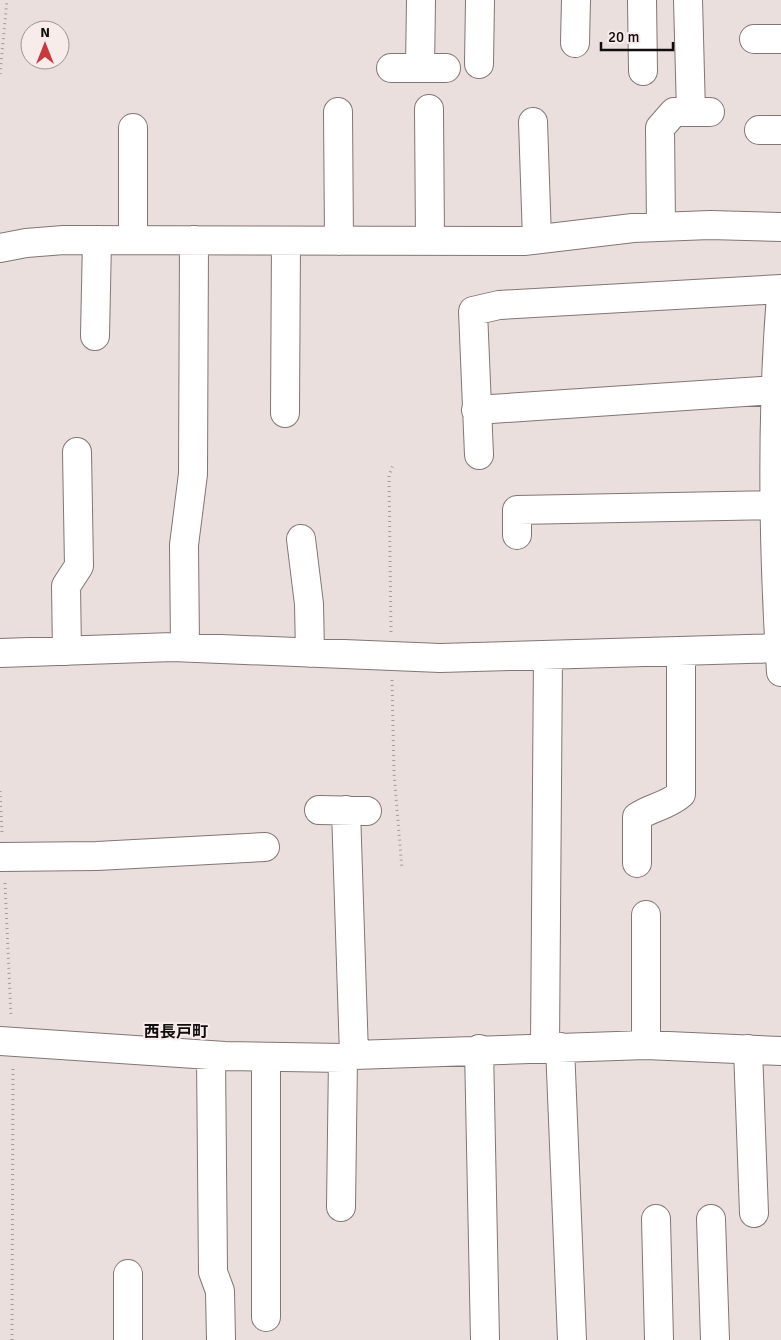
<svg xmlns="http://www.w3.org/2000/svg" width="781" height="1340" font-family="Signika,'Noto Sans JP',sans-serif">
<rect width="100%" height="100%" fill="#ebdfde"/>
<g fill="none" stroke-linecap="round" stroke-linejoin="round">
<g stroke="#817675" stroke-width="30">
<path id="minor" d="M642,0L643,71
M688,0L691,112
M754,39H781
M575,43L576,0
M479,64L480,0
M391,68H446
M420,68L421,0
M429,109L430,241
M338,112L339,241
M533,122L537,239
M133,128V240
M759,130H781
M661,227L660,128L674,112H710
M0,248L26,243L64,240L524,241L633,228L710,225L781,227
M781,295C771,421 773,546 781,672
M95,336L97,240
M476,410L774,390
M285,413L286,241
M479,455L473,311L499,305L781,289
M517,535V510L773,505
M301,539L309,604L310,653
M185,647L184,545L193,474L194,240
M67,651L66,586L79,566L77,452
M0,653L173,647L440,658L781,648
M319,810L367,811
M346,810L354,1055
M0,857L97,856L265,847
M637,863V817C651,807 668,806 681,794V651
M0,1041L225,1056L343,1058L354,1055L646,1045L781,1051
M646,1045V915
M545,1047L548,655
M560,1047L572,1340
M479,1049L485,1340
M748,1049L754,1213
M211,1056L213,1272L220,1291L221,1340
M341,1207L343,1058
M656,1219L659,1340
M711,1219L715,1340
M128,1274V1340
M266,1317V1057"/>
</g>
<path stroke="#a59b9b" stroke-width="3" stroke-dasharray="1 4" stroke-linecap="butt" d="M0,74L7,0
M391,632L389,476L393,465
M392,680L394,773L402,869
M0,791L2,832
M5,883L11,1017
M12,1340L13,1068"/>
<use href="#minor" stroke="#fff" stroke-width="28"/>
</g>
<g text-anchor="middle" dominant-baseline="central" stroke-width="4" stroke-linejoin="round" paint-order="stroke">
<g font-size="16" font-weight="bold" fill="#110d0d" stroke="#f8eceb">
<text x="176" y="1032">西長戸町</text>
</g>
</g>
<g transform="translate(45 45)"><circle r="24" fill="#f8eceb" stroke="#9c9392"/>
<path d="M0-4L9 19L0 12L-9 19Z" fill="#c8393d"/>
<text y="-8" font-size="14" font-weight="bold" text-anchor="middle" fill="#110d0d">N</text>
</g>
<path d="M601 42v8h72v-8" fill="none" stroke="#110d0d" stroke-width="2.5"/>
<text x="608" y="42" font-size="15" fill="#110d0d" stroke="#f8eceb" stroke-width="4" paint-order="stroke">20 m</text>
</svg>
